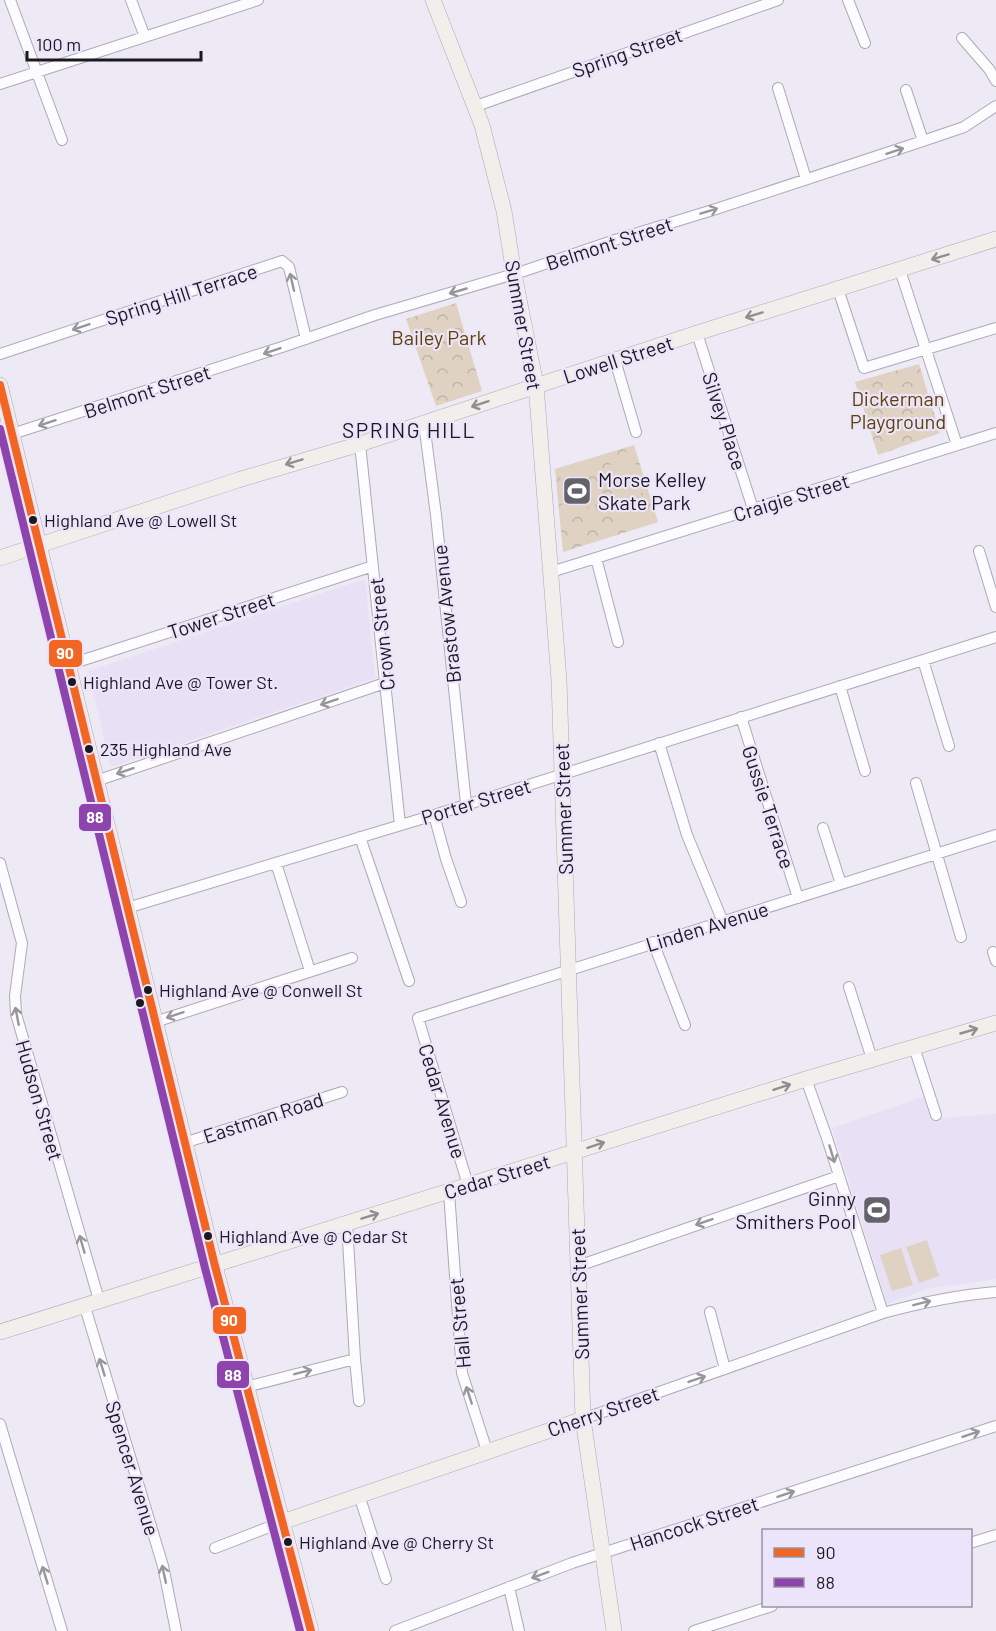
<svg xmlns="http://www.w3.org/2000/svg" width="996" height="1631" font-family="Barlow,sans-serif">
<defs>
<pattern id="forest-crowns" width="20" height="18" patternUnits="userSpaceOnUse" patternTransform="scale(1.5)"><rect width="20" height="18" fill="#e0d2c2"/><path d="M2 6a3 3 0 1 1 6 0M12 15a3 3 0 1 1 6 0" fill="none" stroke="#c0b4a6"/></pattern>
</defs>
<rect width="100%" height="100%" fill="#ede9f5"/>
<path fill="#e8e0f5" d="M365,579L375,677L373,679L111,767L88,671Z
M925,1096L933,1119L996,1114V1279L926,1289L887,1304L832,1128Z"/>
<path fill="url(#forest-crowns)" d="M456,303L482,391L436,406L406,319Z
M919,364L940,433L878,455L855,382Z
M634,445L658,522L563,552L555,469Z"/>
<path fill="#e0d2c2" d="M631,450L645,492L622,499L608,458Z
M583,461L597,504L586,508L589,520H583L581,510L565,515L559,493L563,489L560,476L565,466Z
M644,500L652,523L632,530L624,506Z
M927,1240L939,1276L919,1283L906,1247Z
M901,1248L913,1285L892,1291L880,1255Z"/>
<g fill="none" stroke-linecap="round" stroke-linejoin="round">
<g stroke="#adaab3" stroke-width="12">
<path id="street" d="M10,0L62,140
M131,0L145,37
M848,0L865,43
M962,38L989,69L996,81
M0,84L258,0
M778,88L806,179
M906,90L923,141
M476,106L778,0
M900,270L957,445
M838,289L864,368L996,328
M697,333L753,509
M0,354L282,261L289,267L306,339
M615,360L636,432
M424,423L436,515L466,804
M12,434L282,347L375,315L524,271L615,240L716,209L923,141L964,127L996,106
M360,444L400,825
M979,551L996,607
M596,558L618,642
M551,572L996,433
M923,660L949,746
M68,665L373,566
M840,686L865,771
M741,717L798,898
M659,743L687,835L723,922
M96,781L385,683
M916,783L961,937
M434,815L446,859L461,902
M823,828L841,884
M360,837L409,981
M0,863L22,943L15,996L16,1014L99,1300
M276,863L310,971
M127,908L434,815L996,637
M653,942L685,1025
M993,952L996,961
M849,987L872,1059
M155,1022L352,958
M914,1047L936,1115
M806,1079L827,1138L883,1313
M184,1143L342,1092
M468,1185L418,1018L996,835
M449,1192L462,1373L487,1451
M578,1266L839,1176
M85,1307L163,1566L176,1631
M710,1312L725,1369
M355,1359L359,1401
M246,1387L355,1359L347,1223
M583,1419L883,1313C920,1303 957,1295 996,1292
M0,1424L62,1631
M359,1495L386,1579
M970,1543L996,1535
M215,1548L282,1522
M509,1587L519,1631
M395,1631L572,1563L996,1426
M694,1631L772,1606"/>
</g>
<g stroke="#adaab3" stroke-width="16">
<path id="secondary" d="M433,0L482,125L504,211L514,274L536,385L559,680L583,1419L614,1631
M0,385L215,1266L311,1631
M0,558L238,480L360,444L697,333L996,239
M0,1332L806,1079L996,1023
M282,1522L583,1419"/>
</g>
<use href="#street" stroke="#fcfcfe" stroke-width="10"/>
<use href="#secondary" stroke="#f1eeec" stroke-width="15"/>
<g stroke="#ece4fa" stroke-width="12">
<path id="bus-1" d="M0,385L215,1266L311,1631"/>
</g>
<g stroke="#ece4fa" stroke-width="12">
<path id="bus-2" d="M0,429L205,1268L300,1631"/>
</g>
<use href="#bus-1" stroke="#f26522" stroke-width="8"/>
<use href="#bus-2" stroke="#8e44ad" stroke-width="8"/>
</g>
<defs><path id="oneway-shaft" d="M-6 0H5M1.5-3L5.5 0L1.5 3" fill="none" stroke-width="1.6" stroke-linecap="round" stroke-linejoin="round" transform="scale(1.5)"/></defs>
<g stroke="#97969a">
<use href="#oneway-shaft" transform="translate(895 151) rotate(-18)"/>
<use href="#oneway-shaft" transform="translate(709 211) rotate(-17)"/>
<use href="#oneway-shaft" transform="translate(292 282) rotate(-103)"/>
<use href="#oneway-shaft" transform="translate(458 291) rotate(164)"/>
<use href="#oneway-shaft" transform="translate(81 327) rotate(162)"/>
<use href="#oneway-shaft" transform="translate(272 351) rotate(162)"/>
<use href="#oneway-shaft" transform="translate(47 423) rotate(162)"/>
<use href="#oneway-shaft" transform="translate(329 702) rotate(161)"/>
<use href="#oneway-shaft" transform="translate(125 771) rotate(161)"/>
<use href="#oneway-shaft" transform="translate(175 1015) rotate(162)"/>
<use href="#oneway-shaft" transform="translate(17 1016) rotate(-101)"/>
<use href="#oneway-shaft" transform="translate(832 1154) rotate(73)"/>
<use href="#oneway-shaft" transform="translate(704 1222) rotate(161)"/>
<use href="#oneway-shaft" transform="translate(82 1244) rotate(-106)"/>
<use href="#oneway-shaft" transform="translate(922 1303) rotate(-14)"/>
<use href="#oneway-shaft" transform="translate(102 1367) rotate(-107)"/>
<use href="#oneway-shaft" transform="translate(303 1372) rotate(-14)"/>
<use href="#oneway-shaft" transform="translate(697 1379) rotate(-19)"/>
<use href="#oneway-shaft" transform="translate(469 1395) rotate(-108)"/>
<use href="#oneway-shaft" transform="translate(971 1434) rotate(-18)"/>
<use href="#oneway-shaft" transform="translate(786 1494) rotate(-18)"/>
<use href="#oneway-shaft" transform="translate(164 1574) rotate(-102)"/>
<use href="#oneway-shaft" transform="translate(45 1575) rotate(-107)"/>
<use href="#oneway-shaft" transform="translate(540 1575) rotate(160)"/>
</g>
<g stroke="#918e90">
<use href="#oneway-shaft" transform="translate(940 257) rotate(163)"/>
<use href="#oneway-shaft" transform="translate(754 315) rotate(163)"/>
<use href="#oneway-shaft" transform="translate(480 404) rotate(161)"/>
<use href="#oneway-shaft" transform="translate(294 462) rotate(163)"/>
<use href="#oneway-shaft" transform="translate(969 1031) rotate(-16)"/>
<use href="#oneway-shaft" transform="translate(782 1087) rotate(-18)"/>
<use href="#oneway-shaft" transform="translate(596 1145) rotate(-18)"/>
<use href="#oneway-shaft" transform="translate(370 1216) rotate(-17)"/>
</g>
<defs>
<g id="stadium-square" transform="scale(1.5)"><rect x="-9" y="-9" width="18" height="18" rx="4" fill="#64626b" stroke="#ece4fa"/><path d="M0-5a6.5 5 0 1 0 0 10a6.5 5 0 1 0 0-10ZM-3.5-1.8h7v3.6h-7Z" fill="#fff"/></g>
</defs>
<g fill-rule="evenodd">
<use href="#stadium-square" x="577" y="491"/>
<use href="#stadium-square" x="877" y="1210"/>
</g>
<g fill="#1b1920" stroke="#ece4fa" stroke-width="2">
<circle cx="33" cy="520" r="5"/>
<circle cx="72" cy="682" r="5"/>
<circle cx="89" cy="749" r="5"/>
<circle cx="148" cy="990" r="5"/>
<circle cx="140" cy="1003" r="5"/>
<circle cx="208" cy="1236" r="5"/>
<circle cx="288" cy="1542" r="5"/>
</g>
<g text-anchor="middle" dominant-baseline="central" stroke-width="4.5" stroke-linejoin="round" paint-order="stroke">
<g font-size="18" fill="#1b1920" stroke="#ece4fa" text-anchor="start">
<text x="44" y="520">Highland Ave @ Lowell St</text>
<text x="83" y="682">Highland Ave @ Tower St.</text>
<text x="100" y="749">235 Highland Ave</text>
<text x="159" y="990">Highland Ave @ Conwell St</text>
<text x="219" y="1236">Highland Ave @ Cedar St</text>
<text x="299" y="1542">Highland Ave @ Cherry St</text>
</g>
<g font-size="20" fill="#1b1920" stroke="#ece4fa">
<text transform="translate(627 52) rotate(-19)">Spring Street</text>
<text transform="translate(609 243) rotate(-18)">Belmont Street</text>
<text transform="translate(181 294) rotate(-18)">Spring Hill Terrace</text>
<text transform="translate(524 325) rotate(80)">Summer Street</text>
<text transform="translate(618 359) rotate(-18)">Lowell Street</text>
<text transform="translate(147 391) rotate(-18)">Belmont Street</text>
<text transform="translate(725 421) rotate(72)">Silvey Place</text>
<text transform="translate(791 497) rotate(-17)">Craigie Street</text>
<text transform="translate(446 614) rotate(-96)">Brastow Avenue</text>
<text transform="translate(221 615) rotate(-18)">Tower Street</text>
<text transform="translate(381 634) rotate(-96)">Crown Street</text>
<text transform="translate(476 801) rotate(-17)">Porter Street</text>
<text transform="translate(769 807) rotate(72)">Gussie Terrace</text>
<text transform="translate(563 809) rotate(-92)">Summer Street</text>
<text transform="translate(707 926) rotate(-17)">Linden Avenue</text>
<text transform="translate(40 1100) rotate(74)">Hudson Street</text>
<text transform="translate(443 1101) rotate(73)">Cedar Avenue</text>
<text transform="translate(263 1117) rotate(-18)">Eastman Road</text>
<text transform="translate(497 1176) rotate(-17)">Cedar Street</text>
<text transform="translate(579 1294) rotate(-92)">Summer Street</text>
<text transform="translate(459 1323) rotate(-95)">Hall Street</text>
<text transform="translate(603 1411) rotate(-19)">Cherry Street</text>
<text transform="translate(133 1468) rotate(73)">Spencer Avenue</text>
<text transform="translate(694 1523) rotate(-18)">Hancock Street</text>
</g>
<g font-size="20" fill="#5c4205" stroke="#ece4fa">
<text x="439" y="337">Bailey Park</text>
<text x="898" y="398">Dickerman<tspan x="898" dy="23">Playground</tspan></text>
</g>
<g font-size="20" fill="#1b1920" stroke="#ece4fa" text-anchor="start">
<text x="598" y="479">Morse Kelley<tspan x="598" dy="23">Skate Park</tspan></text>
<text x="856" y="1198" text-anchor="end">Ginny<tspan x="856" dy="23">Smithers Pool</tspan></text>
</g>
<g font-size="21" letter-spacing="1.5" fill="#1b1920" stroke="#ece4fa">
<text x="409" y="429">SPRING HILL</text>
</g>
</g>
<g stroke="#ece4fa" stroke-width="2">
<rect x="48" y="639" width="35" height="29" rx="6" fill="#f26522"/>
<rect x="78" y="803" width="34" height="29" rx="6" fill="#8e44ad"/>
<rect x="212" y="1306" width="35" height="29" rx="6" fill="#f26522"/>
<rect x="216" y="1360" width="34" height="29" rx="6" fill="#8e44ad"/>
</g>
<g font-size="16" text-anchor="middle" font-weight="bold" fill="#fff">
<text x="65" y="659">90</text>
<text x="95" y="823">88</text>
<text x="229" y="1326">90</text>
<text x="233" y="1381">88</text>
</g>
<rect x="762" y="1529" width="210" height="78" fill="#ece4fa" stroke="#9893a3" stroke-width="1.5"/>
<rect x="774" y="1548" width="30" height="9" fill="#f26522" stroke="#9893a3" stroke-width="1.5"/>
<text x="816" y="1559" font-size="18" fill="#1b1920">90</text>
<rect x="774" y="1578" width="30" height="9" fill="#8e44ad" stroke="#9893a3" stroke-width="1.5"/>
<text x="816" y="1589" font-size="18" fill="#1b1920">88</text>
<path d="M27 51v9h174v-9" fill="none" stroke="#1b1920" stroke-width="3"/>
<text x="36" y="51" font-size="18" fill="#1b1920" stroke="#ece4fa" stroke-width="4.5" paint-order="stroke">100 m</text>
</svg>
